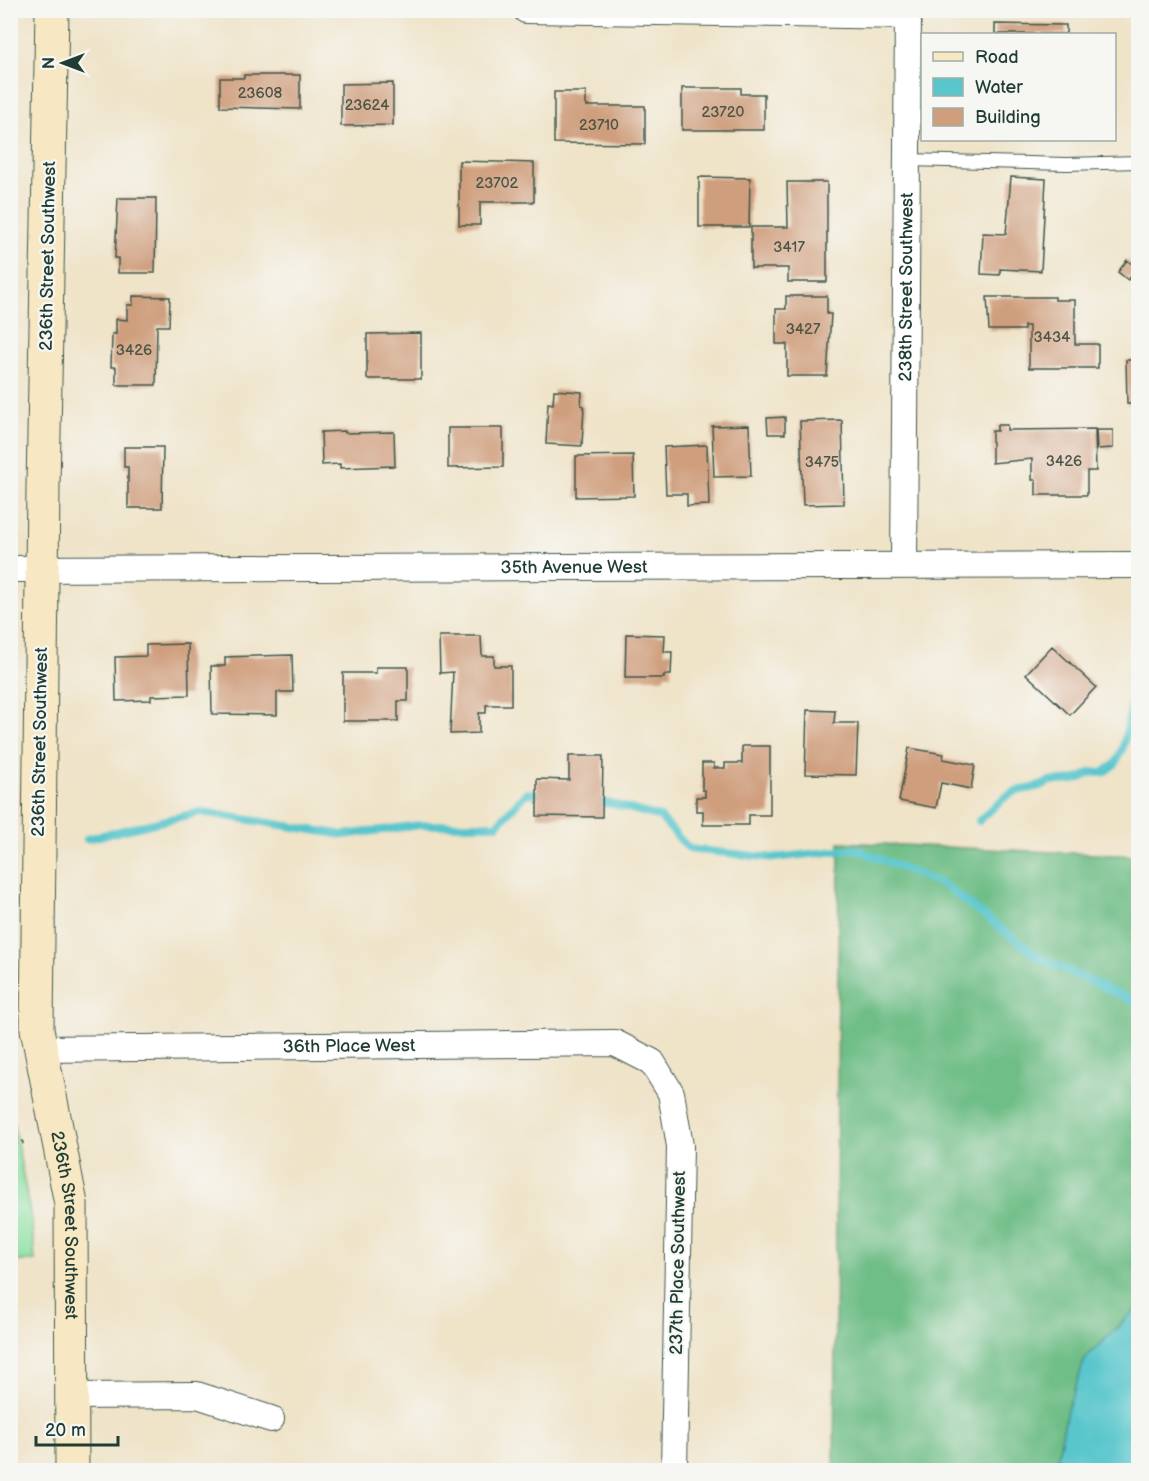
<svg xmlns="http://www.w3.org/2000/svg" width="1149" height="1481" font-family="'Balsamiq Sans',sans-serif">
<rect width="100%" height="100%" fill="#f6f6f2"/>
<filter id="ink" filterUnits="userSpaceOnUse"><feTurbulence type="fractalNoise" baseFrequency=".0167" numOctaves="2"/><feDisplacementMap in="SourceGraphic" scale="12" xChannelSelector="R" yChannelSelector="G"/><feConvolveMatrix kernelMatrix="1 2 1 2 8 2 1 2 1" color-interpolation-filters="sRGB"/></filter>
<filter id="wash" filterUnits="userSpaceOnUse"><feTurbulence type="fractalNoise" baseFrequency=".008" numOctaves="4" result="noise"/><feDisplacementMap in="SourceGraphic" scale="24" xChannelSelector="R" yChannelSelector="G"/><feGaussianBlur stdDeviation="1.35" result="paint"/><feColorMatrix in="noise" values="0 0 0 0 0 0 0 0 0 0 0 0 0 0 0 0 0 1.4 0 .05"/><feComposite in="paint" operator="in"/></filter>
<g filter="url(#wash)">
<rect width="100%" height="100%" fill="#efe3c8"/>
<path fill="#8adfa1" stroke="#548e6a" stroke-width="1.5" d="M10,1105L32,1224L35,1261H11Z"/>
<path fill="#6fbe87" stroke="#477e5e" stroke-width="1.5" d="M839,842L1138,856V1307L1085,1359L1067,1410L1055,1470H834Z"/>
<path fill="#59c6cc" stroke="#3c8280" stroke-width="1.5" d="M1138,1307V1470H1055L1067,1410L1085,1359Z"/>
<g fill="none" stroke-linecap="round" stroke-linejoin="round">
<path stroke="#59c6cc" stroke-width="8" d="M592,801L613,804L660,817L689,849L774,858L856,849L944,885L1040,958L1138,1003
M979,821C989,812 1000,799 1012,793C1023,788 1041,789 1049,781C1065,781 1078,782 1091,772L1103,773L1116,763L1123,747L1132,705L1138,701
M87,839L200,812L344,835L420,825H497L526,793L546,795"/>
</g>
<g id="blocks">
<path fill="#cf9e7d" d="M995,24L1066,25V34H995Z
M244,75H300V109L220,107V78H244Z
M393,83V125L341,126V84Z
M682,88H741V94H764V130H682Z
M554,92H586V106H645V144L554,143Z
M459,161L534,163V202H480V225H459Z
M699,177L750,178L749,227H699Z
M1011,177L1046,179L1041,271L1000,269V275L981,274L983,233L1006,234Z
M787,182H827V282H788V268H751V227H788Z
M118,198H156L155,273H118V258H115Z
M1127,260L1137,268L1128,280L1118,272Z
M133,296L170,297L169,326H157L156,385H116V367H111L112,334H116V319L127,320V305H133Z
M786,296H827V314H831L827,376H787V344H776V309H786Z
M987,297H1055V300H1075V344H1098V368H1029V326H1024V330H989Z
M421,333V379H367V334Z
M1126,360H1138V404H1127Z
M554,390L582,392L581,405L584,406L582,446L546,444L548,403L553,404Z
M785,417V434H768L767,418Z
M842,420L844,504L803,505L800,421Z
M749,425L751,476L714,477L712,426Z
M997,425H1007V430L1095,429L1096,471H1087V495H1036V480H1032V459L992,463V431H997Z
M448,428H503V467L448,468Z
M1096,430H1113V448L1097,449Z
M345,431V433L394,432L395,466L340,468V464L322,465L321,432Z
M707,445L709,505L687,506V494H666L664,447Z
M124,447H163L162,508H128V467H124Z
M633,455L634,496L576,497V456Z
M626,634L665,635L664,652H672L671,675H664V678H625Z
M439,636H481L482,656H494V666H511V705H486V713H479V733L450,734L453,672L440,673Z
M188,644L189,695L151,696V700L116,701L115,657L146,656V645Z
M1052,646L1096,687L1070,715L1026,674Z
M292,655L293,692H277V715L212,714L211,666H225V657Z
M376,667H408V701H398V721H343V673H376Z
M807,710L835,711L834,723H858L856,775L805,774Z
M742,746H770V815H749V825H703V811H696V797H705V790H702V763H714V768H725V763H742Z
M909,748L944,754L943,759L975,765L971,789L941,783L936,808L899,801Z
M569,756H603L602,817L537,816V779L569,780Z"/>
</g>
</g>
<g filter="url(#ink)">
<use href="#blocks" fill-opacity="0" stroke="#3e564a" stroke-width="1.5"/>
<g fill="none" stroke-linecap="round" stroke-linejoin="round">
<g stroke="#3e564a" stroke-width="14">
<path id="lane" d="M908,160L1067,164L1138,162"/>
</g>
<g stroke="#3e564a" stroke-width="28">
<g id="street">
<path d="M526,10L908,16"/>
<path id="s1" d="M904,565L908,10"/>
<path id="s2" d="M10,569L1138,565"/>
<path id="s3" d="M40,1049L615,1043L652,1062L671,1093L680,1146L674,1470"/>
<path d="M74,1396L197,1395L271,1419"/>
</g>
</g>
<g stroke="#3e564a" stroke-width="35">
<g id="secondary">
<path id="s4" d="M52,10L43,487L37,1029L71,1204L72,1470"/>
</g>
</g>
<path stroke="#3e564a" stroke-width="4" stroke-dasharray="1.5 4.5" stroke-linecap="butt" d="M10,1143L28,1142"/>
<use href="#lane" stroke="#fff" stroke-width="12"/>
<use href="#street" stroke="#fff" stroke-width="26"/>
<use href="#secondary" stroke="#f7e8c3" stroke-width="33"/>
</g>
</g>
<g text-anchor="middle" dominant-baseline="central" stroke-width="4.5" stroke-linejoin="round" paint-order="stroke">
<g font-size="15" fill="#4b5546">
<text x="260" y="93">23608</text>
<text x="367" y="105">23624</text>
<text x="723" y="112">23720</text>
<text x="599" y="125">23710</text>
<text x="497" y="183">23702</text>
<text x="789" y="247">3417</text>
<text x="803" y="329">3427</text>
<text x="1052" y="337">3434</text>
<text x="134" y="350">3426</text>
<text x="1064" y="461">3426</text>
<text x="822" y="462">3475</text>
</g>
<g font-size="18" fill="#1f3d34" stroke="#f6f6f2">
<text transform="translate(48 256) rotate(-89)">236th Street Southwest</text>
<text stroke="none"><textPath href="#s1" startOffset="278">238th Street Southwest</textPath></text>
<text stroke="none"><textPath href="#s2" startOffset="564">35th Avenue West</textPath></text>
<text transform="translate(40 742) rotate(-89)">236th Street Southwest</text>
<text stroke="none"><textPath href="#s3" startOffset="309">36th Place West</textPath></text>
<text stroke="none"><textPath href="#s4" startOffset="1218">236th Street Southwest</textPath></text>
<text transform="translate(678 1263) rotate(-89)">237th Place Southwest</text>
</g>
</g>
<rect width="1149" height="1481" fill="none" stroke="#f6f6f2" stroke-width="36"/>
<rect x="921" y="33" width="195" height="108" fill="#f6f6f2" stroke="#a0aca6" stroke-width="1.5"/>
<rect x="933" y="52" width="30" height="9" fill="#f7e8c3" stroke="#a0aca6" stroke-width="1.5"/>
<text x="975" y="63" font-size="18" fill="#1f3d34">Road</text>
<rect x="933" y="78" width="30" height="18" fill="#59c6cc" stroke="#a0aca6" stroke-width="1.5"/>
<text x="975" y="93" font-size="18" fill="#1f3d34">Water</text>
<rect x="933" y="108" width="30" height="18" fill="#cf9e7d" stroke="#a0aca6" stroke-width="1.5"/>
<text x="975" y="123" font-size="18" fill="#1f3d34">Building</text>
<g transform="translate(63 63) rotate(270)" stroke="#f6f6f2" stroke-width="4.5" paint-order="stroke">
<path d="M0-4.5L10 22L0 15L-10 22Z" fill="#1f3d34"/>
<text y="-9" font-size="16" font-weight="bold" text-anchor="middle" fill="#1f3d34">N</text>
</g>
<path d="M36 1436v9h82v-9" fill="none" stroke="#1f3d34" stroke-width="3"/>
<text x="45" y="1436" font-size="18" fill="#1f3d34" stroke="#f6f6f2" stroke-width="4.5" paint-order="stroke">20 m</text>
</svg>
